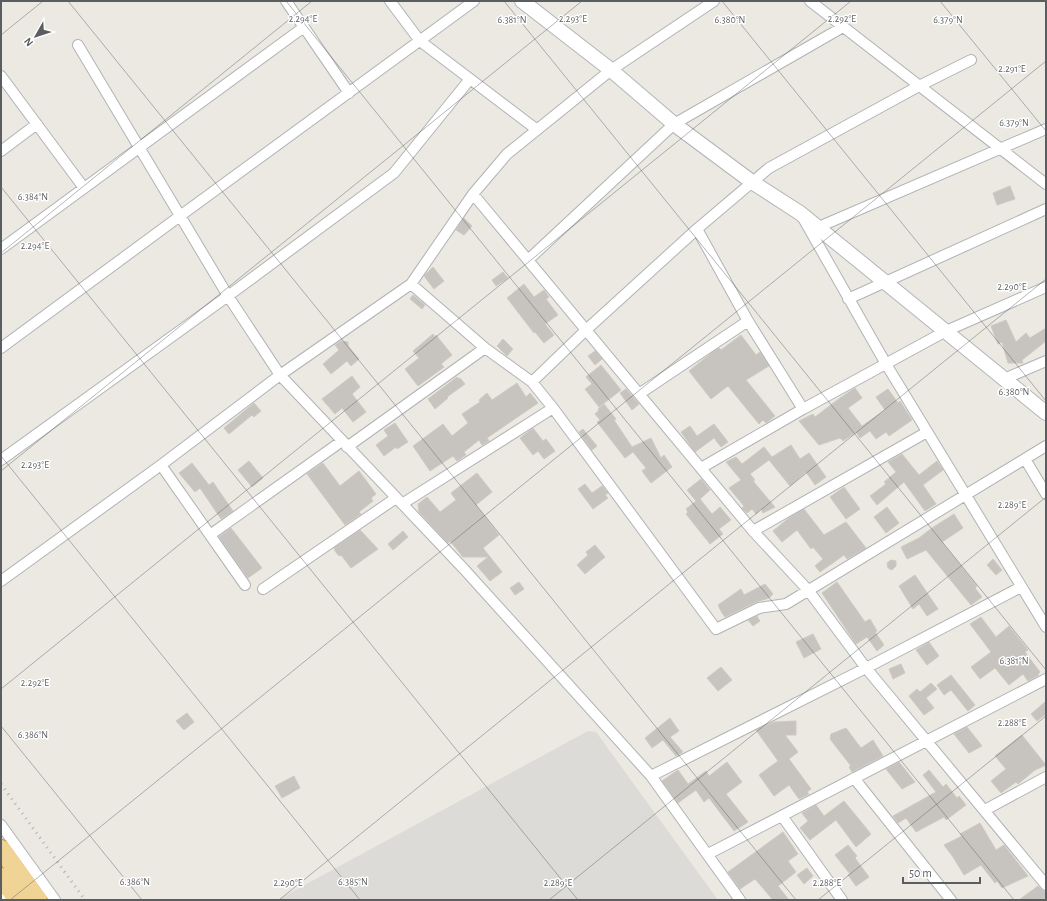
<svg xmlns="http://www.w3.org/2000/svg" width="1047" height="901" font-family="'Alegreya Sans',sans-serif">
<rect width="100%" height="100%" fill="#ebe9e2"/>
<path fill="#dddbd7" d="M588,731L596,732L718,900H277Z"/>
<path fill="#c7c4bf" stroke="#cfcac1" d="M1010,186L1015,199L997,205L993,193Z
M464,218L472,226L464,235L456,230Z
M433,267L444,281L434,289L424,276Z
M503,272L508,278L496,286L492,280Z
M524,284L534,297L544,290L549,297L546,299L558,315L545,324L554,335L544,343L535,332L534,333L507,298Z
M413,295L425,305L422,309L410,299Z
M1006,320L1016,342L1026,333L1030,338L1046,328V341L1022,360L1023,363H1008L1002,342L998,344L991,326Z
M433,334L435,337L436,335L452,355L441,364L444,367L418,386L405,369L419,358L413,351Z
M741,335L756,355L760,352L769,366L746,380L775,416L766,423L763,420L759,424L728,386L711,399L689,371L714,351L719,348L721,350Z
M503,339L513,349L507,356L497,346Z
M341,341L348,342V346L359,359L351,366L347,361L331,374L323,364L339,350L335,345Z
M595,351L602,359L595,365L588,356Z
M601,365L621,390L599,407L585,389L592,384L586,377Z
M352,376L360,387L352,394L366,412L353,422L342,408L335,414L322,399Z
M457,377L459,379L460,378L465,384L447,397L448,398L435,409L428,399Z
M517,383L526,397L530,393L538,403L487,438L489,441L482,445L479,440L464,452L466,455L457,461L453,456L430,471L413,446L443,424L452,436L468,423L462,414L480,402L479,400L487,393L492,400Z
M855,388L862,398L848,408L862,426L885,410L876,397L888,389L898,403L900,401L912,420L889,436L886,432L876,439L870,431L860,438L856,432L843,441L840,438L819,445L799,421L813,414L815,417L840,398Z
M626,389L639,404L632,410L620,393Z
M254,403L261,411L254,417L252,415L229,434L224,428Z
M604,404L616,419L614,420L632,447L651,438L661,458L664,455L672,467L651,483L642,471L646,468L633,452L625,458L597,422L600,420L595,414L599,410L598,409Z
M395,423L408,442L397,449L396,447L384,456L376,445L388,436L384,430Z
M714,424L728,442L721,447L714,438L695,452L681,432L690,426L697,436Z
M533,428L543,441L546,439L555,451L544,459L538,451L533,455L520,438Z
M583,429L597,446L592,450L579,432Z
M791,445L800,459L809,453L826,477L815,485L806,472L790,486L769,460L750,474L755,480L753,481L775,507L763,513L761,509L756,514L752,509L747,513L742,508L744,506L729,488L741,480L726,462L736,457L742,464L764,447L772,457Z
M902,454L919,475L937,461L943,470L923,485L936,504L925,511L904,482L877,505L870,496L886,484L884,482L896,472L888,462Z
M249,461L263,478L252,487L238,470Z
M192,463L209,485L213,482L233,511L221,519L200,488L195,492L179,473Z
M323,463L340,486L359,471L376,494L371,498L373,501L359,512L361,514L345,525L307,474Z
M477,473L492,492L476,505L499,535L483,548L502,572L490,581L477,566L488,557H463L450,541L448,543L419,512L418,504L427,497L440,512L456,500L451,493Z
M701,479L710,490L700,499L712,514L720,507L731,520L719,529L723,534L710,544L686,514L688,512L686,509L696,501L687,490Z
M585,484L592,493L602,486L608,493L605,495L608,498L593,509L578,489Z
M844,487L860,509L846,519L830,497Z
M887,507L899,523L886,533L874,517Z
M804,509L824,535L846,522L866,548L847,559L844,555L820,572L815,566L823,559L813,547L811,549L797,530L782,542L773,531L790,517Z
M954,514L963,528L942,542L977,586L975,588L982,597L971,605L926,550L907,559L901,547L919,538L932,528Z
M231,528L262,568L248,578L219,537Z
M360,530L378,549L351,568L342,556L338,555L335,551L334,548Z
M403,531L408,537L393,550L388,544Z
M595,545L605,557L585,574L577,565L588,555L586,552Z
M993,559L1002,570L996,575L987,565Z
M891,560L896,561V566L892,570L888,568L887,563Z
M915,575L938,609L927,616L919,604L913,609L899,586Z
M519,582L524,589L515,595L510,588Z
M837,582L865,622L870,619L877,631L875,632L884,645L877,651L867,637L856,644L822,593Z
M765,584L773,594L769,598L756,602L725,617L722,613L718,605L741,589L744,595Z
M757,616L760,621L753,626L748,620Z
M981,617L996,637L1009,626L1028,650L1025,652L1040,672L1038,674L1039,675L1028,681L1023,674L1009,685L995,668L980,679L971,667L991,652L970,624Z
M813,634L821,649L804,658L796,642Z
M929,642L939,656L927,665L916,650Z
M901,664L905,673L893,679L889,669Z
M721,667L732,680L718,691L707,678Z
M951,675L975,705L968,711L951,690L944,695L937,685Z
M931,683L937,689L926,698L934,708L924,715L909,696L917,689L920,692Z
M1046,701V714L1037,721L1031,714Z
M187,713L194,722L184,730L176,721Z
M670,718L679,731L670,737L683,752L676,756L663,740L652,748L645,738Z
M796,721V735H785L798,752L789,759L811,789L807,792L809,794L799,799L789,785L774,796L759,775L778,761L756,730L774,722Z
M967,727L982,746L969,753L954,734Z
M846,728L861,748L873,740L883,756L852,772L849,767L851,766L830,739L831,734Z
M1022,735L1046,765L1035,770L1018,784L1016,782L1001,793L991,781L1006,769L995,756Z
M727,762L742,782L726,794L748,822L734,831L709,798L704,802L696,790L678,803L662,781L678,770L688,784L706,771L709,776Z
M899,762L915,782L902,789L886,769Z
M929,770L943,787L946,784L957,798L959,796L966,805L946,820L944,817L916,832L906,818L898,823L893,816L936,792L923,775Z
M294,776L300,788L282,798L275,786Z
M844,801L871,834L856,847L836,820L810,840L800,828L808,821L802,813L816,805L824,816Z
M980,823L996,850L1004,845L1028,876L1002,888L997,881L995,883L981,865L964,875L953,857L944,845L962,836L960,834Z
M783,832L798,854L788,861L796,872L778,886L789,900H773L755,879L740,889L728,872Z
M848,845L857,856L855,858L869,877L856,886L848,875L850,874L835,855Z
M807,868L813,876L804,884L797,875Z
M1038,886L1046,893V897L1042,900H1019Z"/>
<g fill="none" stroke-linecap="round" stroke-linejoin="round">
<g stroke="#b0b3b6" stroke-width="12">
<path id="street" d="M286,1L349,93
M390,1L420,41L536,129
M810,1L1046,184
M78,45L228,296L280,375L463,568L651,776L740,900
M1,76L84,188
M1,151L37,124
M473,194L753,531L808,590L866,668L1046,885
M803,218L886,364L1046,627
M697,229L748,321L803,409
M814,229L1046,129
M1,249L304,27
M528,260L674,124L843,27
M411,284L485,348L532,382L553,408L716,629L759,608L786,604L1046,446
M848,299L1046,209
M1,348L180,216L474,1
M1004,379L1046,361
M532,382L586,330L697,229L769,168L919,86L971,60
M639,394L748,321
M347,447L485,348
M1025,459L1046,494
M1,460L228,296L394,173L470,79
M161,465L245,585
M701,468L803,409L946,331L1046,287
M402,504L553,408
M753,531L927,432
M210,535L342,441
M1,581L161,465L280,375L411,284L473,194L507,154L611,70L714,1
M263,589L396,498
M651,776L866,668L1021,587
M854,778L951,900
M985,810L1046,777
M782,816L842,900
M1,825L55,900
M708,854L1046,679
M1,899V900"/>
</g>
<g stroke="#b2b5b8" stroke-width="16">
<path id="secondary" d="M522,1L611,70L674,124L752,182L800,213L1046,413"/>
</g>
<g stroke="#d48f1a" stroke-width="20">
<path id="highway" d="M1,849L38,900
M1,877L18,900"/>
</g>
<use href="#street" stroke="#fff" stroke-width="10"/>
<use href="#secondary" stroke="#fff" stroke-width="14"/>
<use href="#highway" stroke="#f0d495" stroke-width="18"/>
<path stroke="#b0b1b1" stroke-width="3" stroke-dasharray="1 5" stroke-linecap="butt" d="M1,784L85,900"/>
</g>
<path fill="none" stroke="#5b5e61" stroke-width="1" stroke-opacity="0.45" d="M68,1L796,900M286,1L1014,900M504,1L1046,670M722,1L1046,401M940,1L1046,131M1,35L43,1M1,187L578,900M1,253L312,1M1,456L360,900M1,471L582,1M1,689L851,1M1,726L142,900M10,900L1046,61M279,900L1046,279M549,900L1046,497M818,900L1046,716"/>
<g font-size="10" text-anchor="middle" fill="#5b5e61" stroke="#fff" stroke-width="3" stroke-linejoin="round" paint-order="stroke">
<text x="303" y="22">2.294°E</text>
<text x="573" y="22">2.293°E</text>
<text x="842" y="22">2.292°E</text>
<text x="512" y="23">6.381°N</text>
<text x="948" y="23">6.379°N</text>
<text x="730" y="23">6.380°N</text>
<text x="1012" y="72">2.291°E</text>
<text x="1014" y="126">6.379°N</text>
<text x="33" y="200">6.384°N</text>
<text x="35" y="249">2.294°E</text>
<text x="1012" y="290">2.290°E</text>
<text x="1014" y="395">6.380°N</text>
<text x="35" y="468">2.293°E</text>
<text x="1012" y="508">2.289°E</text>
<text x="1014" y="664">6.381°N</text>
<text x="35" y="686">2.292°E</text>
<text x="1012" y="726">2.288°E</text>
<text x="33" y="738">6.386°N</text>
<text x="135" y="885">6.386°N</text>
<text x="353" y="885">6.385°N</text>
<text x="288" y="886">2.290°E</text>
<text x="558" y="886">2.289°E</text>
<text x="827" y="886">2.288°E</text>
</g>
<rect width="1047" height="901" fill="none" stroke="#5b5e61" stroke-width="4"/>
<g transform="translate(36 36) rotate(231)" stroke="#ffffff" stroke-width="3" paint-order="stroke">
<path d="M0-3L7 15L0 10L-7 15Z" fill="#5b5e61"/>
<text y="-6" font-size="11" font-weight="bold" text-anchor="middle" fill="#5b5e61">N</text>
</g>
<path d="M903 877v6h77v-6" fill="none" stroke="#5b5e61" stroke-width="2"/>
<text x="909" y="877" font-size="12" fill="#5b5e61" stroke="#ffffff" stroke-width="3" paint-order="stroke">50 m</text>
</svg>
